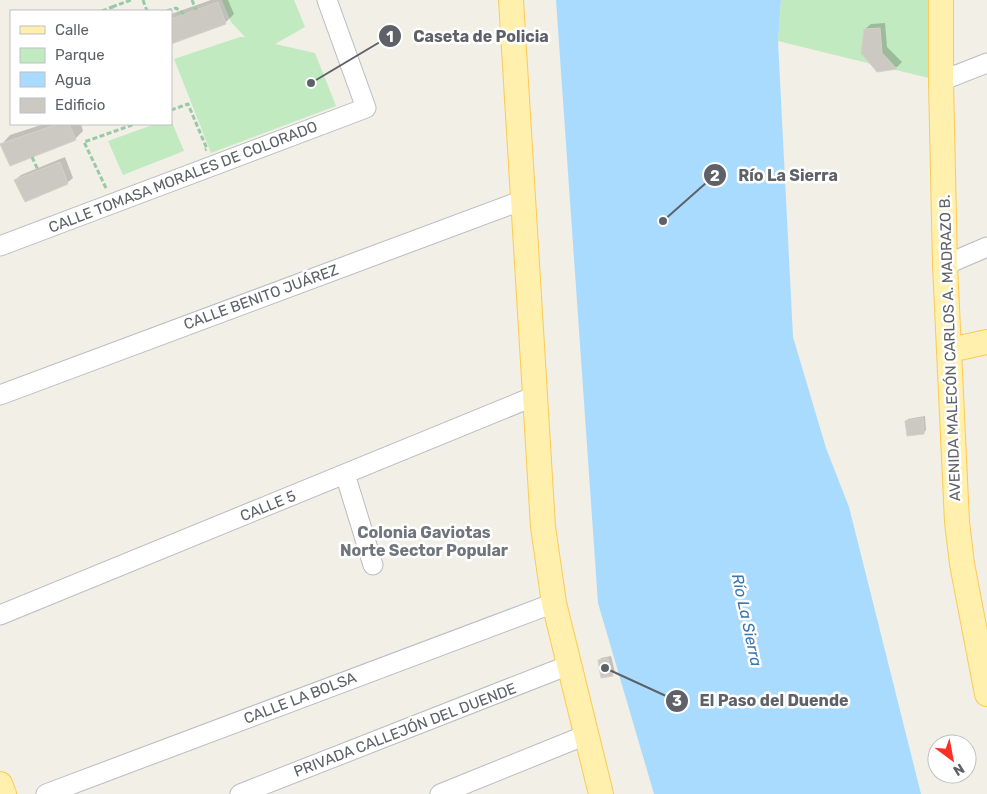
<svg xmlns="http://www.w3.org/2000/svg" width="987" height="794" font-family="Rubik,sans-serif">
<rect width="100%" height="100%" fill="#f1efe6"/>
<path fill="#c2eac1" d="M222,0H294L305,27L275,44L315,53L336,106L211,153L174,59L240,37H245L231,22Z
M781,0H941V81L778,41Z
M171,120L184,151L123,175L108,141L155,124H171Z"/>
<path fill="#a9dbff" d="M556,0H781L778,41L793,337L826,448L849,507L921,794H654L598,603Z"/>
<path fill="#0003" d="M211,0H228L234,14L225,23L171,43V14Z
M885,23L887,47L902,62L897,67L878,70L865,29L871,24Z
M44,124H81L83,131L75,139L2,144L10,135Z
M65,157L73,178L67,183L15,180L21,175Z
M925,416L926,430L924,433L906,421L908,419Z
M611,656L615,672L612,674L599,661L601,658Z"/>
<path fill="#ccc9c3" stroke="#d7d0c4" d="M218,2L226,24L171,44V19Z
M880,28L882,53L897,69L877,72L861,53L864,29Z
M58,124H69L76,140L10,166L0,144Z
M60,162L68,184L25,202L14,180Z
M923,418L924,434L907,436L905,421Z
M608,658L613,676L601,678L598,660Z"/>
<g fill="none" stroke-linecap="round" stroke-linejoin="round">
<g stroke="#b9bcc1" stroke-width="21">
<path id="minor" d="M941,81L987,63
M0,246L366,108L327,0
M945,265L987,247
M0,395L523,200
M345,474L373,565
M0,615L535,396
M46,794L554,603
M240,794L569,665
M440,794L586,735"/>
</g>
<g stroke="#feca53" stroke-width="26">
<path id="major" d="M511,0L543,527L554,603L601,794
M941,0V81L945,265L957,522L962,564L987,694
M950,350L987,342
M0,784L4,794"/>
</g>
<path stroke="#98caa5" stroke-width="3" stroke-dasharray="5 2.5" stroke-linecap="butt" d="M143,0L147,11
M192,0L196,10
M112,7L131,0
M102,11L112,7L114,11
M167,11L176,8L184,14
M171,110L188,104L207,149L205,150
M32,157L38,170
M106,188L84,142L135,124"/>
<use href="#minor" stroke="#fff" stroke-width="19"/>
<use href="#major" stroke="#fff0ae" stroke-width="24"/>
</g>
<g text-anchor="middle" dominant-baseline="central" stroke-width="5" stroke-linejoin="round" paint-order="stroke">
<g font-size="15" fill="#5e6268" stroke="#fff">
<text transform="translate(183 177) rotate(-21)">CALLE TOMASA MORALES DE COLORADO</text>
<text transform="translate(261 297) rotate(-20)">CALLE BENITO JUÁREZ</text>
<text transform="translate(950 348) rotate(-92)">AVENIDA MALECÓN CARLOS A. MADRAZO B.</text>
<text transform="translate(268 506) rotate(-22)">CALLE 5</text>
<text transform="translate(300 698) rotate(-21)">CALLE LA BOLSA</text>
<text transform="translate(405 730) rotate(-21)">PRIVADA CALLEJÓN DEL DUENDE</text>
</g>
<g font-size="16" font-weight="bold" fill="#6f757a" stroke="#fff">
<text x="424" y="532">Colonia Gaviotas<tspan x="424" dy="18">Norte Sector Popular</tspan></text>
</g>
<g font-size="16" font-style="italic" fill="#3877b2" stroke="#fff">
<text transform="translate(747 620) rotate(78)">Río La Sierra</text>
</g>
</g>
<path fill="none" stroke="#5e6268" stroke-width="2" d="M311 83L390 36M663 221L715 175M605 668L677 701"/>
<g fill="#5e6268" stroke="#fff" stroke-width="2">
<circle cx="311" cy="83" r="5"/>
<circle cx="663" cy="221" r="5"/>
<circle cx="605" cy="668" r="5"/>
<circle cx="390" cy="36" r="12"/>
<circle cx="715" cy="175" r="12"/>
<circle cx="677" cy="701" r="12"/>
</g>
<g font-size="15" text-anchor="middle" font-weight="bold" fill="#fff">
<text x="390" y="42">1</text>
<text x="715" y="181">2</text>
<text x="677" y="706">3</text>
</g>
<g font-size="16" text-anchor="middle" font-weight="bold" fill="#5e6268" stroke="#fff" stroke-width="5" stroke-linejoin="round" paint-order="stroke">
<text x="481" y="42">Caseta de Policia</text>
<text x="788" y="181">Río La Sierra</text>
<text x="774" y="706">El Paso del Duende</text>
</g>
<rect x="10" y="10" width="162" height="115" fill="#ffffff" stroke="#bfc0c3"/>
<rect x="20" y="26" width="25" height="8" fill="#fff0ae" stroke="#bfc0c3"/>
<text x="55" y="35" font-size="15" fill="#5e6268">Calle</text>
<rect x="20" y="48" width="25" height="15" fill="#c2eac1" stroke="#bfc0c3"/>
<text x="55" y="60" font-size="15" fill="#5e6268">Parque</text>
<rect x="20" y="72" width="25" height="15" fill="#a9dbff" stroke="#bfc0c3"/>
<text x="55" y="85" font-size="15" fill="#5e6268">Agua</text>
<rect x="20" y="98" width="25" height="15" fill="#ccc9c3" stroke="#bfc0c3"/>
<text x="55" y="110" font-size="15" fill="#5e6268">Edificio</text>
<g transform="translate(952 759) rotate(148)"><circle r="24" fill="#ffffff" stroke="#bfc0c3"/>
<path d="M0-4L9 19L0 12L-9 19Z" fill="#f93025"/>
<text y="-8" font-size="14" font-weight="bold" text-anchor="middle" fill="#5e6268">N</text>
</g>
</svg>
